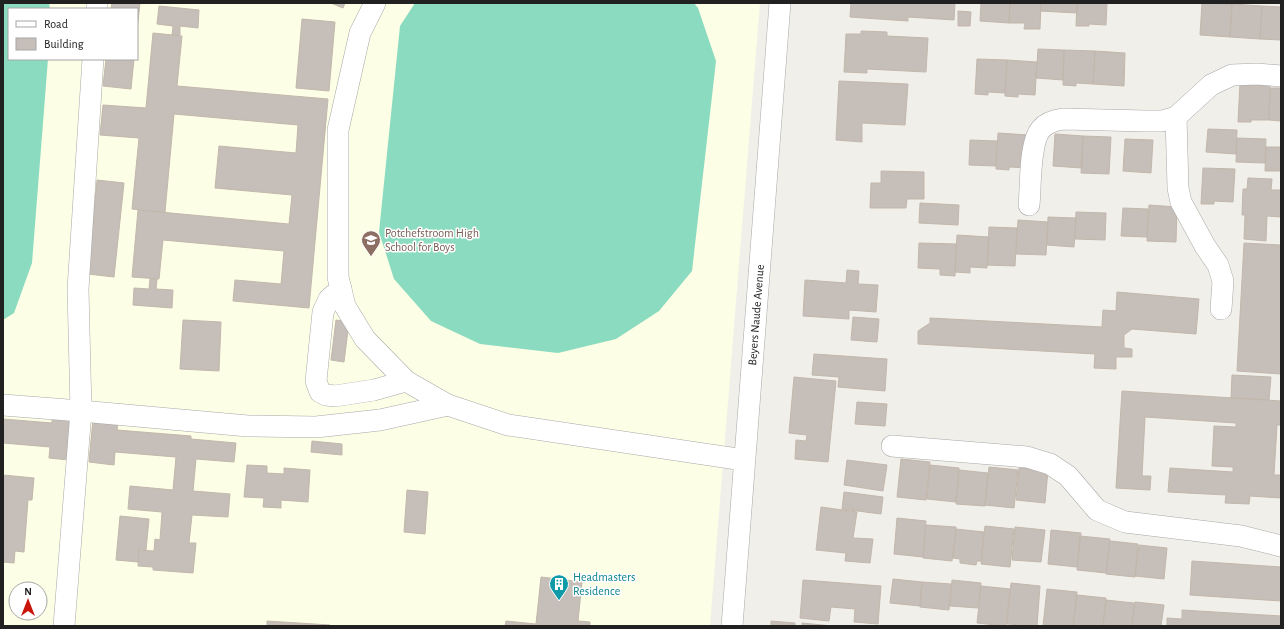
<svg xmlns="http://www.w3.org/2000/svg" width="1284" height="629" font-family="'Alegreya Sans',sans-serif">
<rect width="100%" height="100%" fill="#f1efe9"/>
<path fill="#fcfee5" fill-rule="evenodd" d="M3,3H760L710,626H3ZM9,9H137V59H9ZM16,589H40V613H16Z"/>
<path fill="#8bdbc1" d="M3,3H49L50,9H9V59H48L32,263L14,313L3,320Z
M415,3H694L698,8L716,61L692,271L659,311L616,339L558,353L480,344L431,321L394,279L379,232L400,26Z"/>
<path fill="#c6beb8" stroke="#c2b7ac" d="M112,3H140L137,30V9H111Z
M331,3H345L343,8Z
M851,3H955L954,20L908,17V21L850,17Z
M981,3H1010L1009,23L980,21Z
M1010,3H1041L1040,29H1024L1025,23H1009Z
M1041,3H1077V13L1040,11Z
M1077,3H1107L1106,25L1089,24V26H1076Z
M1202,3L1232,4L1230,37L1200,35Z
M1232,4L1262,6L1260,39L1230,37Z
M159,6L199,10L198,28L180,26V35H172L173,26L157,24Z
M1262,6L1281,7V40L1260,39Z
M958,11L971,12L970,26H958Z
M302,19L335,22L329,91L296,88Z
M861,31L887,32V36L928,38L926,72L867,69V73L844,72L846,34H861Z
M153,33L182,36L177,86L328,99L309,308L233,301L235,280L281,284L284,251L163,240L159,279L132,277L138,210L289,224L292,195L215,188L219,146L296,153L298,125L174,114L165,212L132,209L139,138L100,135L103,105L146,108Z
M1038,49L1064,50L1063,80L1036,78Z
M1064,50L1095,51L1093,84L1076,83V86L1063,85Z
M1095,51L1125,53L1124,86L1093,84Z
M106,59H134L131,89L103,86Z
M977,59L1007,60L1005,93L988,92V95L975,94Z
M1007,60L1037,62L1035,95L1018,94V97L1005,96Z
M839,81L908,84L905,125L862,123V142L836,140Z
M1240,83L1270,85L1269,120H1251V122H1238Z
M1270,88H1281V121L1269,120Z
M1208,129L1237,130L1236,154L1206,152Z
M998,133L1028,135L1027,168L1009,167V170L996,169Z
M1055,134L1083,136L1082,168L1053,166Z
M1083,136L1111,137L1109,174L1081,173Z
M1237,138L1266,139L1265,163L1236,162Z
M1125,139L1153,140L1151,173L1123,171Z
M970,140L997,141L996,166L969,165Z
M1266,147H1281V171H1265Z
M1203,168L1235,169L1233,202L1214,201V204H1201Z
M881,171L924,172V199H907L906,208H870L871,183H881Z
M1248,178L1272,179L1271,190H1281V217L1267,216L1266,241L1244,239L1245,215H1242L1243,189H1247Z
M97,180L124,183L114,277L88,274Z
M920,203L959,205L958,225L919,223Z
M1149,205L1177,207L1176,242L1147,241Z
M1123,208L1148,209L1147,237L1121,236Z
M1076,212L1106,213L1105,240L1075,239Z
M1048,217L1076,218L1074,247L1047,245Z
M1018,220L1048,222L1046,255L1016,254Z
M989,227L1017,228L1015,266L987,265Z
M957,235L989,237L987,268L970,267V273L955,272Z
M919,243L956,244L955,276L940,275V269L918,268Z
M1244,243L1281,245V374L1237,371Z
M847,270L859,271L858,284L878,285L876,312L849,310V319L803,316L805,280L846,283Z
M150,279H157L156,289L173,290L172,308L133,305L134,288L149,289Z
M1117,292L1199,299L1196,334L1132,329L1124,335V348L1132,349V357H1116V369L1094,368L1095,354L918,344V331L930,323V318L1102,327L1103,310L1116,311Z
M853,317L879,319L877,342L851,340Z
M183,320L221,322L219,371L180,369Z
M336,320L349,322L344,362L331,360Z
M814,354L887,359L885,391L838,387L839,377L812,375Z
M1232,375L1271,377L1269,400L1231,398Z
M794,377L836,381L828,462L795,459L796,440L806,441L807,435L789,433Z
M1122,391L1281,401V425H1277L1274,475H1281V498L1250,496L1249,504L1225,503L1226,495L1168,492L1170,468L1233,472V467L1212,466L1214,426L1236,427V423L1145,417L1142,476H1151L1150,490L1116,488Z
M857,402L887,404L885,426L855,424Z
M52,416L73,418L69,460L49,458L50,447L3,443V419L52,423Z
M93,419L118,421L117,430L191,436V439L236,443L234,462L196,459L193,491L230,494L228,517L192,515L189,543H196L193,573L153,570V567L138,566L139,550L154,551L155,539L160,540L162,512L128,509L130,486L173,490L176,457L115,452L114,465L89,462Z
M312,441L342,444V455L311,452Z
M901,459L930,462L926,500L897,497Z
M847,460L887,465L883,491L844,485Z
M247,465L267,466V473L284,474V468L310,470L308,502L281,500V508L263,507L264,498L244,497Z
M930,465L959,468L956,502L927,499Z
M989,467L1018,470L1014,508L985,505Z
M1019,468L1048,470L1045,503L1016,500Z
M959,470L988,473L985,506L956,504Z
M3,475L34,478L32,500H28L24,552L15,551L14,563L3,562Z
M407,490L428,492L425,534L404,532Z
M844,492L883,497L881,514L842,509Z
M821,507L857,512L853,538L873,539L870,563L845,561L846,553L816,550Z
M120,516L149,519L146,550L139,549L138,562L116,560Z
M897,518L926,521L923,557L894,554Z
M926,525L956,527L952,561L923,558Z
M985,526L1014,529L1010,567L981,564Z
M1015,527L1045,530L1041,562L1012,560Z
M956,529L984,532L981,561H977L976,565L960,563V559L953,558Z
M1051,530L1081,533L1077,567L1048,564Z
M1080,536L1110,539L1106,573L1077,570Z
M1110,541L1138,544L1135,577L1106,574Z
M1139,545L1167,548L1164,579L1135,576Z
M1192,561L1281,567V601L1190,595Z
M541,577L582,582L578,621L590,622V626H505L506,621L536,624Z
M893,579L922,582L920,606L890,603Z
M803,580L881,586L878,624L854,622L855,609L831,607L829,621L800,618Z
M952,580L981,583L978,608L950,606Z
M922,582L951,584L949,610L920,607Z
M1011,583L1040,586L1037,626L1007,624Z
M981,586L1010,589L1006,626L977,623Z
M1047,589L1077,592L1073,626H1043Z
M1077,595L1106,598L1103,626H1073Z
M1106,600L1134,603L1132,626H1103Z
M1135,602L1164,605L1161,626H1132Z
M1182,610L1281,616V626H1167V618L1182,619Z
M267,621L330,625V626H267Z
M771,621L795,623V626H771Z
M802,623L832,626H802Z"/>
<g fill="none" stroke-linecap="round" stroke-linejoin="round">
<g stroke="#a8a8a8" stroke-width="22">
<g id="minor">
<path d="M375,3L360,33L338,130V277L345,306L365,339L406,381L448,405L508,425L744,460"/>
<path d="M97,9V3"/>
<path d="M1176,117L1178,188L1181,202L1205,246L1218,265L1223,281L1221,309"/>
<path d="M1029,205C1031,186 1029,143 1041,129C1046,123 1056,120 1063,119L1146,121H1162L1176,117L1211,85L1232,75L1257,74L1281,76"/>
<path d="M341,289L329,299L323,312L316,381L320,392L326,395L335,396L374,390L406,381"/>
<path d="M3,405L81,411L248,426L316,427L380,420L448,405"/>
<path d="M892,446L1027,457L1050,464L1068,476L1097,510L1125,522L1241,536L1281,546"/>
<path d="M64,626L81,411L78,289L93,59"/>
<path id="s1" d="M732,626L780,3"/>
</g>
</g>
<use href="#minor" stroke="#fff" stroke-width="21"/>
</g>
<defs>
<g id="school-pin" transform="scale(1)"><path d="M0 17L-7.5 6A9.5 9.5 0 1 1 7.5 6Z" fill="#8d6e63" stroke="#fff"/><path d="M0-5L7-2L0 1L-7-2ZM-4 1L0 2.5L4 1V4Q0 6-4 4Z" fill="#fff"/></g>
<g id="building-pin" transform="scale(1)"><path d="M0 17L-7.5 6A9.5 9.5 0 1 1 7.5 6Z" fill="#0f9aa8" stroke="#fff"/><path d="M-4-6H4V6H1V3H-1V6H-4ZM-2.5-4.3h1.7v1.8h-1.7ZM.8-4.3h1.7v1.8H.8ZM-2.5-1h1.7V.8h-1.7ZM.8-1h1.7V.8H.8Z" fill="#fff"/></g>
</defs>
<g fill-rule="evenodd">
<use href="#school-pin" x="371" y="240"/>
<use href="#building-pin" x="559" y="584"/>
</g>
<g text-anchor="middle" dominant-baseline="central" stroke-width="3" stroke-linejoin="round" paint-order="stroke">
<g font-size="12" fill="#785e54" stroke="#fff" text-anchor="start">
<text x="385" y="233">Potchefstroom High<tspan x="385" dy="14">School for Boys</tspan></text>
</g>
<g font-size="12" fill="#212121" stroke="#fff">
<text stroke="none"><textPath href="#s1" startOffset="312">Beyers Naude Avenue</textPath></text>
</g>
<g font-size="12" fill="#0d838f" stroke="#fff" text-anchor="start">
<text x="573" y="577">Headmasters<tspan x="573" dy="14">Residence</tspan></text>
</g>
</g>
<rect width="1284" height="629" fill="none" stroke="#212121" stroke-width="8"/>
<rect x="8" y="8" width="130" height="52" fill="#ffffff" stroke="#a6a6a6"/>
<rect x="16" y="21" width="20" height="6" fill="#ffffff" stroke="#a6a6a6"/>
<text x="44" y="28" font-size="12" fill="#212121">Road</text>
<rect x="16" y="38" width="20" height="12" fill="#c6beb8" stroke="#a6a6a6"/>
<text x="44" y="48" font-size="12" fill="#212121">Building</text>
<g transform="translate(28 601)"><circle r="19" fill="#ffffff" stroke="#a6a6a6"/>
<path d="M0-3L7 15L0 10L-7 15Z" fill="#c9150a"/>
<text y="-6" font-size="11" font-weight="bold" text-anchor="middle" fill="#212121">N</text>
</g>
</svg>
